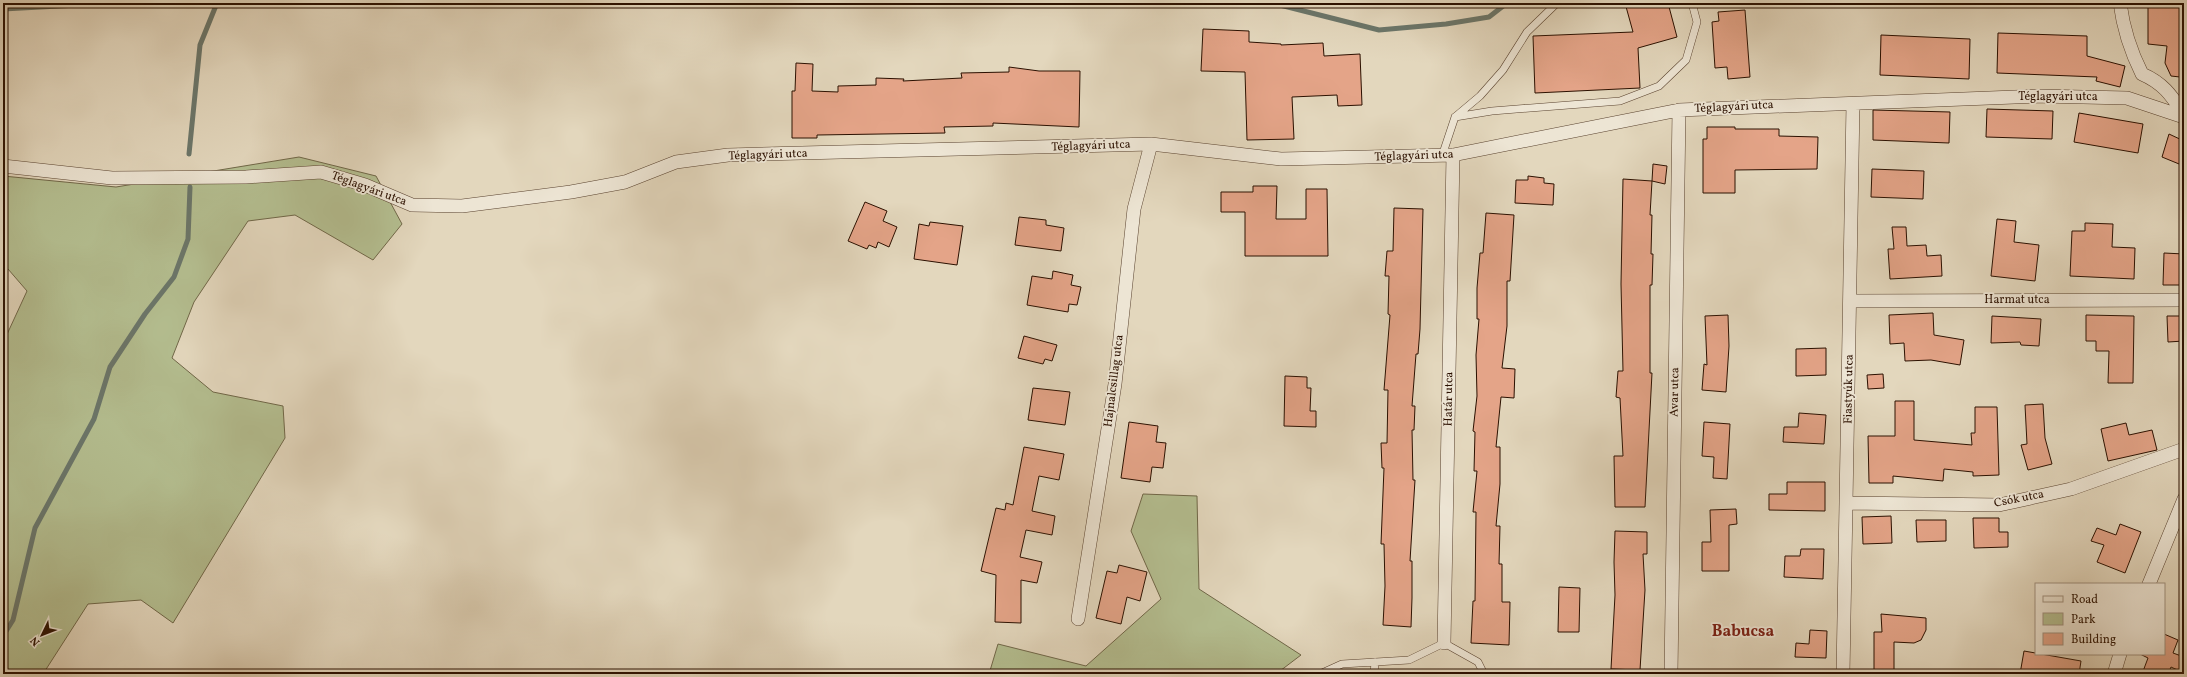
<svg xmlns="http://www.w3.org/2000/svg" width="2187" height="677" font-family="Vollkorn,serif">
<rect width="100%" height="100%" fill="#e3d7bd"/>
<filter id="stains"><feTurbulence type="fractalNoise" baseFrequency=".005" numOctaves="4"/><feColorMatrix values="0 0 0 0 .2 0 0 0 0 .09 0 0 0 0 .02 0 0 0 .5 -.17"/></filter>
<radialGradient id="worn" r=".72"><stop offset=".6" stop-color="#630" stop-opacity="0"/><stop offset="1" stop-color="#630" stop-opacity=".3"/></radialGradient>
<path fill="#b4be90" stroke="#706748" d="M299,157L376,176L402,224L373,260L295,215L248,221L194,302L172,358L213,392L283,406L285,438L173,623L141,600L88,604L43,674H3V343L27,291L8,269L3,270V176L116,187Z
M1143,494L1197,496L1199,589L1301,655L1276,674H989L998,644L1086,666L1161,599L1131,531Z"/>
<g fill="none" stroke-linecap="round" stroke-linejoin="round">
<path stroke="#6b766a" stroke-width="5" d="M1272,3L1379,30L1446,24L1489,17L1507,3
M3,9L115,3
M189,154L200,45L217,3
M3,636L13,620L35,528L94,419L110,367L145,314L174,277L188,239L190,187"/>
</g>
<path fill="#e4a488" stroke="#2b1000" d="M1625,3H1668L1677,37L1638,48L1640,88L1535,93L1533,36L1633,32Z
M2148,3H2181L2180,20H2184V73L2180,77L2171,76L2165,63L2167,46L2148,44Z
M1745,10L1750,77L1728,79L1727,67L1715,68L1712,22L1719,21L1718,12Z
M1203,29L1249,31V42L1281,44V45L1323,43L1324,56L1360,54L1362,105L1338,106L1337,95L1292,97L1294,139L1247,140L1245,72L1201,71Z
M1998,33L2087,36V56L2125,66L2120,87L2096,81L2097,77L1997,73Z
M1881,35L1970,39L1969,79L1880,75Z
M796,63L813,64L812,91L838,92V86L876,85V78L904,79L903,81L962,78L961,73L1009,72V67L1039,71H1080L1079,127L993,123V126L944,127L945,133L817,135V138H792V91H795Z
M1987,109L2053,111L2052,139L1986,137Z
M1873,110L1950,112L1949,143L1873,140Z
M2079,113L2143,124L2138,153L2074,142Z
M1707,127H1735V129H1779V136L1818,137L1817,169L1735,170V193H1703V139H1707Z
M2169,134L2184,141V166L2162,157Z
M1653,164L1667,166L1665,184L1652,181Z
M1872,169L1924,171L1923,199L1871,197Z
M1528,176L1544,178V183L1554,184L1553,205L1515,203L1516,180H1528Z
M1623,179L1652,181L1650,215H1652L1651,254H1653L1652,285H1650V373H1652L1645,507H1615L1614,456H1623L1620,398L1616,397L1618,371H1623L1621,284Z
M1253,186H1277L1276,219H1306V189H1327L1328,256H1245V212H1221V192H1253Z
M865,202L887,211L883,221L897,227L889,247L878,242L876,248L869,245L867,249L848,241Z
M1394,208L1423,209L1420,329L1418,354H1416L1412,406H1415L1414,430H1412L1413,480H1415L1410,561H1412V598L1411,627L1383,625L1385,586L1384,544H1381L1384,468H1382L1381,443H1387L1388,390H1384L1390,315L1388,314L1389,276H1385L1387,251H1393Z
M1486,213L1514,215L1510,281H1507V326L1502,368L1515,369L1514,398L1501,397L1496,447H1500V484L1496,526H1500L1499,564H1502V602H1510L1509,645L1471,643L1473,601H1475L1476,512H1473L1477,471H1474L1475,432L1473,431L1477,396L1476,355L1479,319H1477V288L1480,253H1483Z
M1019,217L1046,220V225L1064,228L1061,251L1015,245Z
M1997,219L2016,221L2014,242L2039,245L2035,281L1991,276Z
M930,222L963,226L957,265L914,259L919,224L929,226Z
M2085,223L2113,224L2112,247L2135,248L2134,279L2070,276L2072,231H2085Z
M1892,227H1906L1907,246L1926,245L1927,256L1941,255L1942,276L1890,279L1888,249H1894Z
M2164,253L2184,254V285H2163Z
M1053,271L1073,275L1071,285L1081,287L1077,305L1069,304L1068,312L1027,305L1032,276L1052,279Z
M1933,313L1934,335L1964,340L1960,365L1931,360L1905,361L1904,343L1890,344L1889,315Z
M1728,315L1729,346L1726,392L1702,390L1704,364L1707,365L1705,316Z
M2086,315L2134,316L2133,383H2108L2109,351H2096V341H2086Z
M1992,316L2041,319L2039,346L2021,345L2020,342L1991,343Z
M2167,316H2184V341L2168,342Z
M1024,336L1057,345L1052,361L1045,359L1043,364L1018,358Z
M1826,348V375L1796,376V349Z
M1883,374L1884,388L1868,389L1867,375Z
M1285,376L1307,377V388H1311L1310,411H1316V427L1284,426Z
M1033,388L1070,392L1065,425L1028,420Z
M1895,401H1914V440L1972,445L1971,433H1975V407H1997L1999,475L1973,476V472L1944,469L1943,481L1893,476V483H1869L1868,436H1895Z
M2043,404L2045,438L2052,464L2028,470L2021,445L2027,444L2025,405Z
M1799,413L1826,415L1824,444L1783,442L1784,427H1798Z
M1129,422L1158,426L1156,442L1166,443L1163,468L1152,467L1150,482L1121,478Z
M1704,422L1730,424L1727,479L1713,478L1714,457L1702,456Z
M2126,423L2129,435L2152,430L2157,450L2108,461L2101,429Z
M1024,447L1064,454L1059,480L1039,476L1032,511L1055,516L1052,535L1026,530L1020,557L1042,562L1037,583L1021,580V623L995,622L996,575L981,571L996,508L1005,510L1006,503L1013,505Z
M1787,482H1825V511L1769,510V494H1787Z
M1736,509L1737,524L1729,525V571H1702V542H1711L1710,510Z
M1891,516L1892,543L1863,544L1862,517Z
M1973,518H1999V532H2008V547L1974,548Z
M1916,520H1946V541L1917,542Z
M2120,524L2141,532L2125,573L2097,562L2104,545L2091,541L2097,528L2116,535Z
M1615,531L1647,532V554H1643L1645,590L1640,670L1611,669L1615,595L1614,562Z
M1801,549H1824L1823,579L1784,577L1785,556H1800Z
M1119,565L1147,572L1140,601L1127,597L1121,624L1096,618L1107,571L1117,573Z
M1559,587L1580,588L1579,632H1558Z
M1881,614L1926,618V630L1921,640L1914,643L1894,642V674H1874V632H1882Z
M1810,630L1827,631L1826,658L1795,657L1796,643L1809,644Z
M2164,634L2178,640L2173,653L2184,657V673L2171,667L2168,674H2142L2148,658L2140,654H2164Z
M2024,651L2081,661L2079,674H2020Z"/>
<g fill="none" stroke-linecap="round" stroke-linejoin="round">
<g stroke="#59422f" stroke-width="8">
<path id="service" d="M1455,117L1492,111L1620,101L1659,86L1686,60L1697,22L1692,3
M1442,156L1455,117L1480,96L1503,70L1527,32L1557,3
M1320,674L1342,664L1409,660L1444,643L1478,662L1484,674
M1374,674L1375,662"/>
</g>
<g stroke="#59422f" stroke-width="14">
<path id="minor" d="M2120,3C2123,27 2131,52 2142,74C2163,83 2171,95 2184,114
M3,166L112,178L246,177L321,172L365,185L412,205L462,206L571,192L625,182L676,162L728,155L1151,144L1281,159L1453,155L1679,110L2039,96L2127,98L2184,117
M1850,301L2184,300
M1848,503L1999,505L2071,489L2184,449
M2149,584L2184,499
M1078,619L1115,384L1134,209L1151,144
M1444,643L1453,155
M1671,674L1679,110
M1843,674L1853,104
M2114,674L2120,654"/>
</g>
<use href="#service" stroke="#ede5d4" stroke-width="7"/>
<use href="#minor" stroke="#ede5d4" stroke-width="13"/>
</g>
<g text-anchor="middle" dominant-baseline="central" stroke-width="3.5" stroke-linejoin="round" paint-order="stroke">
<g font-size="12" fill="#2b1000" stroke="#ede5d4">
<text x="2058" y="97">Téglagyári utca</text>
<text transform="translate(1734 107) rotate(-3)">Téglagyári utca</text>
<text transform="translate(1091 146) rotate(-2)">Téglagyári utca</text>
<text transform="translate(768 155) rotate(-2)">Téglagyári utca</text>
<text transform="translate(1414 156) rotate(-2)">Téglagyári utca</text>
<text transform="translate(369 189) rotate(20)">Téglagyári utca</text>
<text x="2017" y="300">Harmat utca</text>
<text transform="translate(1114 381) rotate(-83)">Hajnalcsillag utca</text>
<text transform="translate(1849 389) rotate(-89)">Fiastyúk utca</text>
<text transform="translate(1675 392) rotate(-89)">Avar utca</text>
<text transform="translate(1449 399) rotate(-89)">Határ utca</text>
<text transform="translate(2019 499) rotate(-11)">Csók utca</text>
</g>
<g font-size="16" font-weight="bold" fill="#7a1f14" stroke="#ede5d4">
<text x="1743" y="632">Babucsa</text>
</g>
</g>
<rect width="2187" height="677" fill="none" stroke="#e3d7bd" stroke-width="16"/>
<rect x="4" y="4" width="2179" height="669" fill="none" stroke="#2b1000" stroke-width="2"/>
<rect x="8" y="8" width="2171" height="661" fill="none" stroke="#2b1000"/>
<rect x="2035" y="583" width="130" height="72" fill="#ede5d4" stroke="#9f907f"/>
<rect x="2043" y="596" width="20" height="6" fill="#ede5d4" stroke="#9f907f"/>
<text x="2071" y="603" font-size="12" fill="#2b1000">Road</text>
<rect x="2043" y="613" width="20" height="12" fill="#b4be90" stroke="#9f907f"/>
<text x="2071" y="623" font-size="12" fill="#2b1000">Park</text>
<rect x="2043" y="633" width="20" height="12" fill="#e4a488" stroke="#9f907f"/>
<text x="2071" y="643" font-size="12" fill="#2b1000">Building</text>
<g transform="translate(42 635) rotate(227)" stroke="#ede5d4" stroke-width="3" paint-order="stroke">
<path d="M0-3L7 15L0 10L-7 15Z" fill="#2b1000"/>
<text y="-6" font-size="11" font-weight="bold" text-anchor="middle" fill="#2b1000">N</text>
</g>
<rect width="100%" height="100%" filter="url(#stains)"/>
<rect width="100%" height="100%" fill="url(#worn)"/>
</svg>
